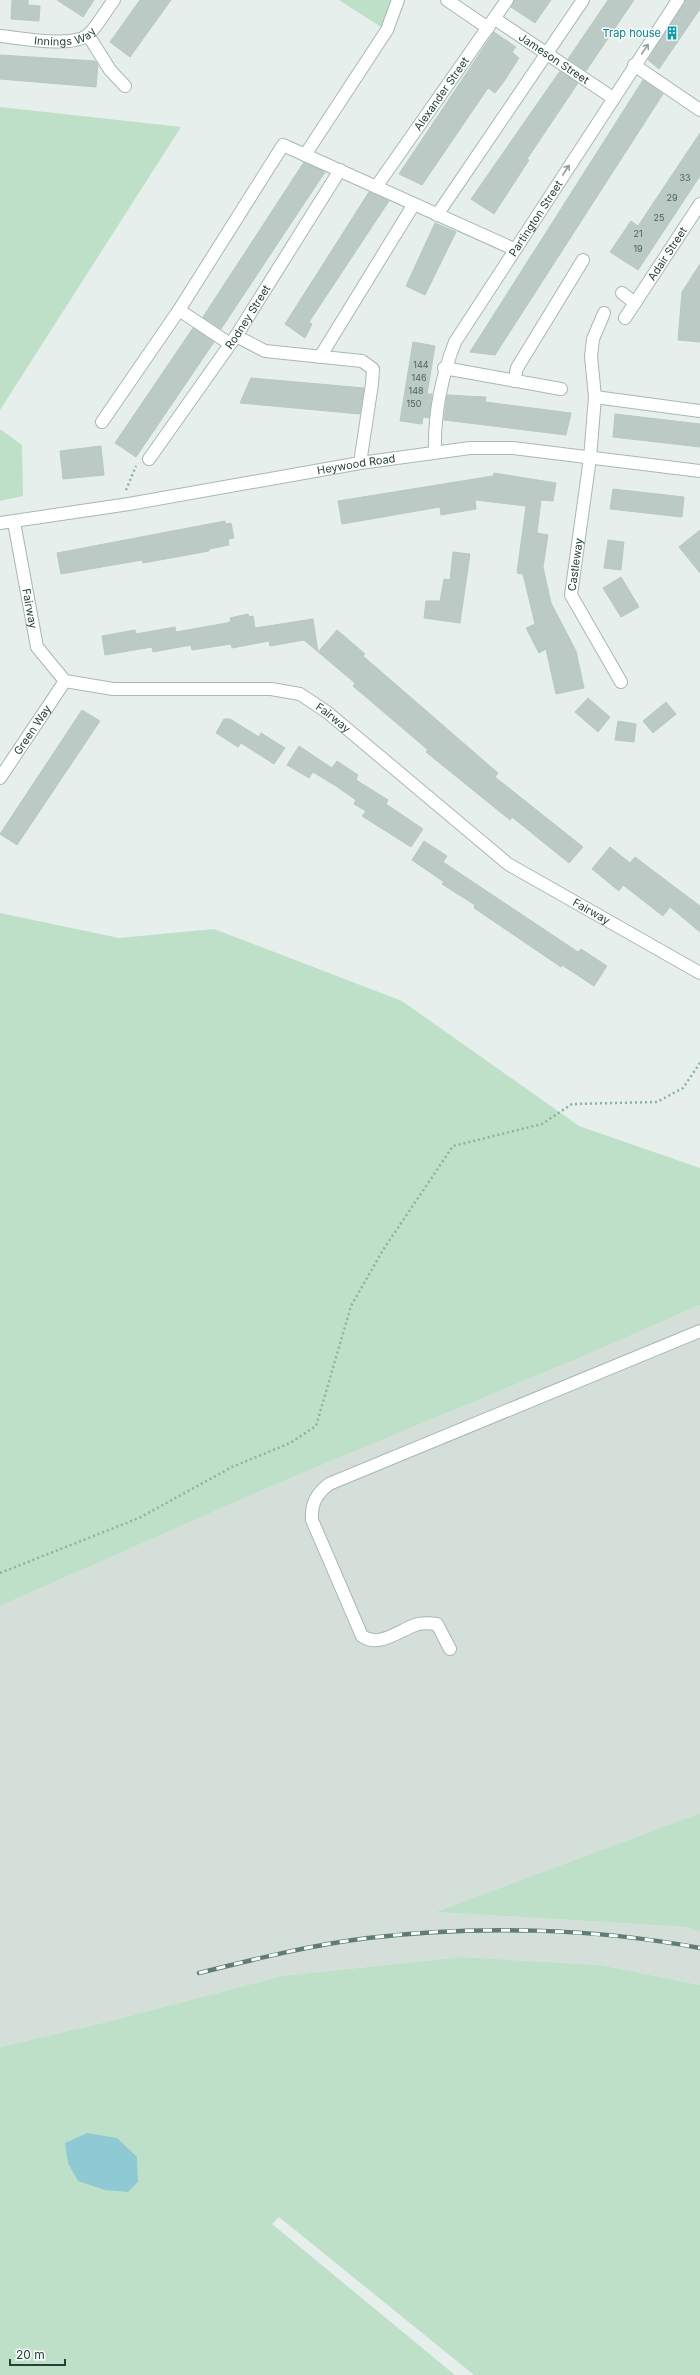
<svg xmlns="http://www.w3.org/2000/svg" width="700" height="2375" font-family="Inter,sans-serif">
<rect width="100%" height="100%" fill="#e6efeb"/>
<path fill="#d4dfda" d="M700,1305V1813L437,1912L685,1927L700,1931V1985L601,1965L461,1957L282,1976L106,2022L0,2047V1606L281,1482L584,1356Z"/>
<path fill="#bfe0c8" d="M339,0H394L381,27Z
M0,107L181,127L0,410Z
M0,429L22,445L23,496L0,501Z
M0,913L119,938L214,929L402,1001L579,1126L700,1168V1305L584,1356L281,1482L0,1606Z
M700,1813V1931L685,1927L436,1912Z
M461,1957L601,1965L700,1985V2375H474L279,2217L272,2224L455,2375H0V2047L106,2022L282,1976Z"/>
<path fill="#8ec9d4" d="M87,2133L117,2138L137,2157L138,2182L128,2192L105,2190L78,2181L68,2163L65,2143Z"/>
<path fill="#bbcac4" stroke="#b8c9c2" d="M12,0H28V5L40,6L39,21L11,19Z
M57,0H94L83,17Z
M140,0H171L130,57L110,42Z
M514,0H551L535,23L511,7Z
M608,0H634L586,71L568,59Z
M685,0H700V9L659,69L648,60Z
M494,32L516,47L512,52L519,58L505,80L495,93L488,88L422,185L399,174Z
M0,55L95,61L98,65L96,87L0,79Z
M560,71L578,83L527,159L529,160L494,214L471,199Z
M643,80L663,94L495,355L470,352Z
M700,133V176L638,270L610,252L631,221L638,226Z
M304,162L325,172L221,329L203,317Z
M369,192L389,201L309,322L312,324L305,338L285,324Z
M435,223L456,232L425,295L406,286Z
M700,264V342L678,340L682,292Z
M193,328L214,342L136,457L115,443Z
M413,342L435,346L427,394H432L429,418L423,417L422,424L400,421Z
M251,378L364,388L360,414L240,403Z
M447,395L486,397L485,402L571,413L566,435L444,420Z
M615,414L700,424V447L613,437Z
M101,446L104,475L63,479L60,451Z
M494,473L556,483L553,501L541,500L537,533L548,535L543,567L551,603L576,651L584,688L556,694L546,649L539,653L526,628L535,624L523,574L517,573L526,506L475,500L476,509L441,515L440,507L342,524L338,501L493,476Z
M613,489L684,497L682,517L610,509Z
M225,521V524L231,523L234,538L228,539L229,545L209,549V551L143,563L142,560L61,574L57,553Z
M700,530V573L679,547Z
M608,540L624,542L621,570L604,568Z
M453,552L470,554L460,623L424,618L426,601H440L444,579L450,580Z
M621,577L639,607L621,617L603,588Z
M248,614L249,617L253,616L255,628L313,619L318,652L337,630L365,654L363,656L498,773L495,777L583,847L569,863L512,817L510,820L426,752L428,750L353,686L355,683L304,640L270,646L269,641L232,648L231,644L192,650L191,645L153,652L152,647L105,655L102,636L135,630L136,634L175,627L176,632L227,623L231,621L230,618Z
M588,698L610,717L598,732L575,712Z
M666,702L676,714L653,733L643,721Z
M82,710L100,721L17,845L0,834Z
M224,719H230L259,737L261,733L285,748L274,764L241,743L238,747L216,733Z
M618,721L636,724L634,742L615,740Z
M299,746L332,768L337,761L358,775L356,780L388,800L386,804L423,829L411,847L362,816L366,811L354,804L356,800L336,786L313,772L309,778L287,765Z
M424,841L447,856L443,862L578,952L581,949L607,966L594,986L562,965L561,967L474,908L475,905L442,884L444,882L412,860Z
M610,847L630,863L635,857L700,906V932L670,907L663,916L623,885L619,891L592,869Z"/>
<g fill="none" stroke-linecap="round" stroke-linejoin="round">
<g stroke="#a8b8b2" stroke-width="14">
<g id="minor">
<path d="M447,0L488,28"/>
<path id="s1" d="M495,19L613,98"/>
<path d="M88,35L110,70L125,86"/>
<path id="s2" d="M0,36C21,38 71,48 88,35C96,28 107,9 114,0"/>
<path d="M634,65L700,110"/>
<path d="M305,155L387,30L398,0"/>
<path id="s3" d="M376,187L507,0"/>
<path d="M437,215L583,0"/>
<path d="M622,293L635,303"/>
<path d="M179,310L230,344"/>
<path id="s4" d="M625,318L700,204"/>
<path d="M236,336L265,351L362,361L373,369L372,384L360,463"/>
<path d="M320,357L414,204"/>
<path d="M444,368L561,389"/>
<path d="M514,381L517,368L583,260"/>
<path d="M595,397L591,356L593,339L604,313"/>
<path d="M102,422L179,310L283,145L514,249"/>
<path id="s5" d="M435,452C434,414 441,378 455,342L678,0"/>
<path id="s6" d="M149,459L236,336L340,170"/>
<path id="s7" d="M14,522L37,647L65,681L113,689H271L300,694L327,712L508,864L700,973"/>
<path id="s8" d="M0,523L129,504L360,463L470,448H513L700,471"/>
<path id="s9" d="M621,682L571,595L590,458L595,397L700,411"/>
<path id="s10" d="M0,778L65,681"/>
<path d="M450,1649L437,1624C430,1623 422,1622 415,1625C398,1631 379,1648 362,1636L312,1520C311,1504 316,1494 329,1484L700,1331"/>
</g>
</g>
<path stroke="#86b3a5" stroke-width="2.5" stroke-dasharray="2 3" stroke-linecap="butt" d="M126,490L136,466
M0,1573L139,1518L232,1467L290,1443L316,1426L351,1306L383,1250L453,1146L542,1124L572,1104L657,1102L683,1088L700,1063"/>
<use href="#minor" stroke="#fff" stroke-width="12"/>
<g stroke="#5f7d75" stroke-width="4.5">
<path id="rail" d="M199,1973C255,1959 311,1945 368,1938C475,1925 594,1928 700,1948"/>
</g>
<use href="#rail" stroke="#f7fbf9" stroke-width="3" stroke-dasharray="9" stroke-linecap="butt"/>
</g>
<defs><path id="oneway-shaft" d="M-6 0H5M1.5-3L5.5 0L1.5 3" fill="none" stroke-width="1.6" stroke-linecap="round" stroke-linejoin="round"/></defs>
<g stroke="#92a09c">
<use href="#oneway-shaft" transform="translate(645 49) rotate(-56)"/>
<use href="#oneway-shaft" transform="translate(566 170) rotate(-57)"/>
</g>
<defs>
<g id="building-bare" transform="scale(1.08)"><path d="M-4-6H4V6H1V3H-1V6H-4ZM-2.5-4.3h1.7v1.8h-1.7ZM.8-4.3h1.7v1.8H.8ZM-2.5-1h1.7V.8h-1.7ZM.8-1h1.7V.8H.8Z" fill="#0f9aa8" stroke="#f7fbf9" stroke-width="2.5" paint-order="stroke"/></g>
</defs>
<g fill-rule="evenodd">
<use href="#building-bare" x="672" y="33"/>
</g>
<g text-anchor="middle" dominant-baseline="central" stroke-width="3" stroke-linejoin="round" paint-order="stroke">
<g font-size="9" fill="#4a645c">
<text x="685" y="177">33</text>
<text x="672" y="197">29</text>
<text x="659" y="217">25</text>
<text x="638" y="233">21</text>
<text x="638" y="248">19</text>
<text x="421" y="364">144</text>
<text x="419" y="377">146</text>
<text x="416" y="390">148</text>
<text x="414" y="403">150</text>
</g>
<g font-size="11" fill="#24423a" stroke="#f7fbf9">
<text stroke="none"><textPath href="#s2" startOffset="66">Innings Way</textPath></text>
<text stroke="none"><textPath href="#s1" startOffset="71">Jameson Street</textPath></text>
<text stroke="none"><textPath href="#s3" startOffset="114">Alexander Street</textPath></text>
<text stroke="none"><textPath href="#s5" startOffset="260">Partington Street</textPath></text>
<text stroke="none"><textPath href="#s4" startOffset="77">Adair Street</textPath></text>
<text stroke="none"><textPath href="#s6" startOffset="173">Rodney Street</textPath></text>
<text stroke="none"><textPath href="#s8" startOffset="361">Heywood Road</textPath></text>
<text stroke="none"><textPath href="#s9" startOffset="131">Castleway</textPath></text>
<text stroke="none"><textPath href="#s7" startOffset="88">Fairway</textPath></text>
<text stroke="none"><textPath href="#s7" startOffset="448">Fairway</textPath></text>
<text stroke="none"><textPath href="#s10" startOffset="58">Green Way</textPath></text>
<text stroke="none"><textPath href="#s7" startOffset="772">Fairway</textPath></text>
</g>
<g font-size="11" fill="#0d838f" stroke="#f7fbf9" text-anchor="end">
<text x="661" y="33">Trap house</text>
</g>
</g>
<path d="M10 2359v6h55v-6" fill="none" stroke="#24423a" stroke-width="2"/>
<text x="16" y="2359" font-size="12" fill="#24423a" stroke="#f7fbf9" stroke-width="3" paint-order="stroke">20 m</text>
</svg>
